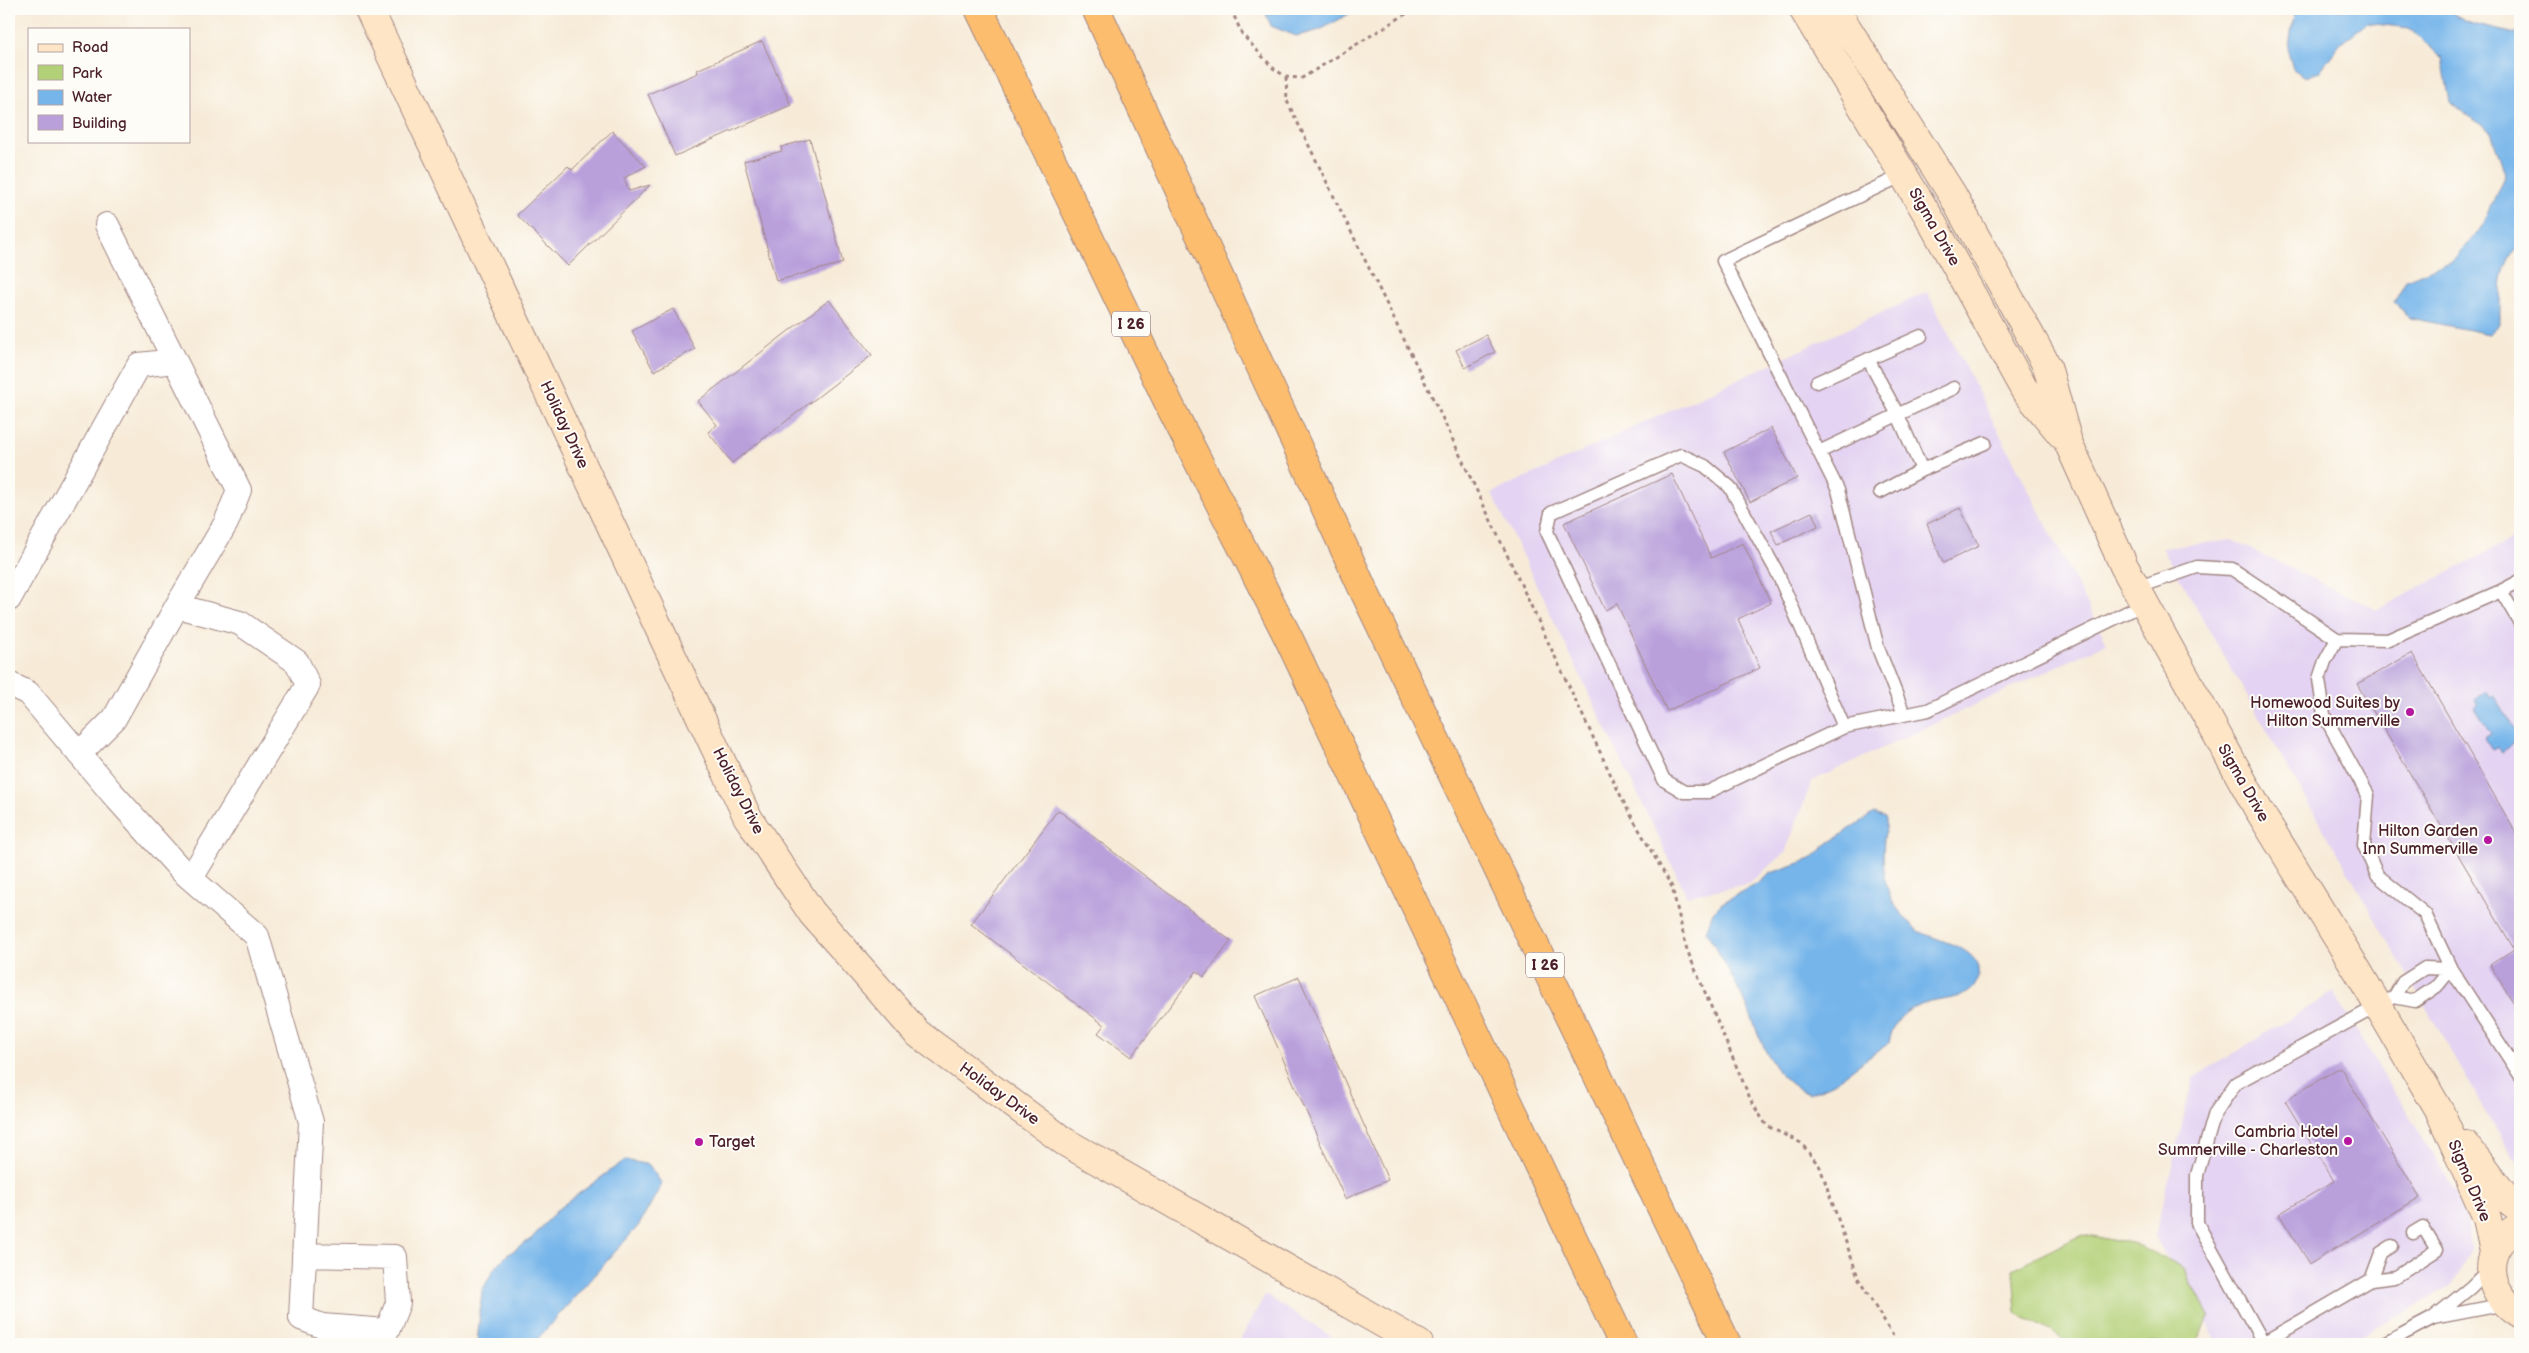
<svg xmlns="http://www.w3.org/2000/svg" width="2529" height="1353" font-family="'Balsamiq Sans',sans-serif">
<rect width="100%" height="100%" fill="#fdfcf7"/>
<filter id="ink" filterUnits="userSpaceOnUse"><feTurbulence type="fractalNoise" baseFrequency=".02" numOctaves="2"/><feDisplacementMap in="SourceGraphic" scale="10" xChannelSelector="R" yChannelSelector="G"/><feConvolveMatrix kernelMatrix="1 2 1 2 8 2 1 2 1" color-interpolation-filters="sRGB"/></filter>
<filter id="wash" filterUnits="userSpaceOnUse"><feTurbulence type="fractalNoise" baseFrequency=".0096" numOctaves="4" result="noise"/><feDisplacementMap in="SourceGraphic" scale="20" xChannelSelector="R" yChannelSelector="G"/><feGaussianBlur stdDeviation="1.12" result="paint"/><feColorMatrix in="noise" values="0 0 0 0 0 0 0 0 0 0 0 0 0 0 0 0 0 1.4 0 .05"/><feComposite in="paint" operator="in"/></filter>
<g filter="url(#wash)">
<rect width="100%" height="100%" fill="#f7ebd8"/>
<path fill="#e4d3f2" d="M1927,292L2107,643L1812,781L1785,853L1748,884L1687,896L1492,493Z
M2520,535V1162L2513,1159L2162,548L2232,540L2377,610Z
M2333,992L2465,1207L2471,1249L2452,1285L2347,1344H2219L2155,1237L2193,1078Z
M1265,1295L1343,1344H1238Z"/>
<path fill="#b2d077" stroke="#7e7851" d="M2083,1234L2141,1246L2184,1269L2209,1316L2195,1344H2074L2016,1313L2013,1269Z"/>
<path fill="#76b5ea" stroke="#606a8a" d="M1264,9H1358L1320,30L1305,34L1296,36L1271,26Z
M2295,9H2445L2472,24L2520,35V245C2498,265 2500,296 2500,324L2489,334L2410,318L2394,303L2406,280L2454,260L2483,225L2505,174L2491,132L2450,102L2442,58L2409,28L2367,23L2341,43L2319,72L2306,77L2293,69L2288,52Z
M2487,692L2490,698L2494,696L2520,739L2502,752L2498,747L2492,750L2484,738L2491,734L2475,708L2478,705L2475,699Z
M1874,813L1885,817C1888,825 1885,831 1884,839C1882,862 1883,893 1900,912C1905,917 1910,924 1916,929C1936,943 1990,946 1976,983C1966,1011 1899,985 1889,1043L1832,1084L1809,1094C1768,1077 1762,1039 1745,1002C1733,978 1720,954 1706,931L1713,912L1722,903L1758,883L1771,873L1811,859L1829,843Z
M625,1160L649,1165L662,1184L639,1225L533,1344H477L482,1291L494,1269L507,1255L531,1239L559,1208Z"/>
<g id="blocks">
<path fill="#b9a0db" d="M762,41L791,105L675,156L648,94L698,73L697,70Z
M612,131L646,166L624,178L629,191L650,185L568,266L517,215L568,166L572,170Z
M810,139L843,263L776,281L744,161L782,151L781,147Z
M829,300L872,355L732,463L708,432L717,425L698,401Z
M673,309L695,349L654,371L632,331Z
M1486,335L1495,352L1465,368L1456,350Z
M1771,428L1797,478L1750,502L1724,452Z
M1672,474L1711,558L1743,543L1771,603L1738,619L1760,668L1667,711L1617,604L1605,610L1564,523Z
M1960,508L1979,546L1943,563L1927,524Z
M1812,512L1818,526L1778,545L1771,531Z
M2412,653L2520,840V1013L2490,965L2514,949L2357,684Z
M1058,810L1231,941L1204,977L1197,971L1131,1057L1098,1033L1104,1025L971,924Z
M1299,977L1388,1180L1345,1199L1255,996Z
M2340,1067L2420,1197L2310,1264L2279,1214L2334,1181L2285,1101Z"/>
</g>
</g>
<g filter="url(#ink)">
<use href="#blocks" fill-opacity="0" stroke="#a08582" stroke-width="1"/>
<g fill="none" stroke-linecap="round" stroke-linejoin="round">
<g stroke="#a08582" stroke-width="15">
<path id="lane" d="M1903,175L1723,261L1838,490L1878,648L1904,714
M1868,359L1898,415L1922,470L1880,492
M1817,382L1921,336
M1819,452L1954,388
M1922,470L1985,443
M2136,588L2197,567L2232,569L2337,639L2388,640L2501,591L2520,623
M2501,591L2520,581
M2337,639L2325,661L2319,679L2324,715L2368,795L2364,845L2377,875L2425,914L2451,969L2520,1075
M1844,727L1777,572L1730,487L1705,466L1681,455L1551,513L1547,532L1664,780L1684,792H1708L1844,727L1928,710L2144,604
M2425,968L2451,969L2437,986L2415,1001L2394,997L2403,982Z
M2392,1246L2381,1253L2371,1280L2395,1277L2437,1250L2423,1227L2413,1233
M2491,1267L2471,1287L2433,1318L2506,1304
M2263,1343L2371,1280
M2264,1344L2197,1223V1175L2215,1113L2236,1083L2394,997
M2384,1344L2433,1318"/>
</g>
<g stroke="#a08582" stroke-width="26">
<path id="street" d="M107,225L175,361
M9,599L139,365L175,361L239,490L226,523L177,606L240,623L297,662L308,685L191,878
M9,684L28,693L112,793L182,871L257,936L311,1122L301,1318L322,1326L387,1331L398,1303L395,1257L304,1255
M79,754L114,719L177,606"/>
</g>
<g stroke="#a08582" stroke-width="30">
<path id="secondary" d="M369,9L747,816L812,913L917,1033L1065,1142L1419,1344
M1803,9L1929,217L2024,389L2062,435
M1835,9L1952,194L2047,366L2068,442L2124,566L2258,809L2359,973L2440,1112L2487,1218L2494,1252
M2466,1145L2508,1200L2520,1209
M2520,1226C2480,1247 2483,1292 2520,1314"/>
</g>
<g stroke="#a08582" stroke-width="30">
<path id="highway" d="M979,9L1173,412L1288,637L1623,1344
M1096,9L1362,587L1727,1344"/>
</g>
<path stroke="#a08582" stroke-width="3" stroke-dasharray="4 4" stroke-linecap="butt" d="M1231,9L1242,34L1273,68L1286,77L1302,78L1414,9
M1286,77L1287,101L1442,417L1625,805L1672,887L1687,950L1752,1103L1767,1126L1801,1143L1820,1167L1859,1280L1898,1344"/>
<use href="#lane" stroke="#fff" stroke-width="12"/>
<use href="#street" stroke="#fff" stroke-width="24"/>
<use href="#secondary" stroke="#fee5c5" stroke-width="28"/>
<use href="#highway" stroke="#fcbd6e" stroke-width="28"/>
</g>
</g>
<g fill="#b5179e" stroke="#fdfcf7" stroke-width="2">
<circle cx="2410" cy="712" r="5"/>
<circle cx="2488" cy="840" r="5"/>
<circle cx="2348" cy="1141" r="5"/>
<circle cx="699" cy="1142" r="5"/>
</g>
<g text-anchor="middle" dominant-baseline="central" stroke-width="4" stroke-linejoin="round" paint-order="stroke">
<g fill="#fdfcf7" stroke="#806168" stroke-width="1">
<rect x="1112" y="311.5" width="38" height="25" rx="4"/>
<rect x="1526" y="952.5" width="38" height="25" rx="4"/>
</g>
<g font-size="15" font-weight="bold" fill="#4a1f2b">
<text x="1131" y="324">I 26</text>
<text x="1545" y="965">I 26</text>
</g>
<g font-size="16" fill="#4a1f2b" stroke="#fdfcf7">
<text transform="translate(1934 227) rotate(60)">Sigma Drive</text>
<text transform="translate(564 425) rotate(65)">Holiday Drive</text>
<text transform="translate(2243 783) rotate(60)">Sigma Drive</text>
<text transform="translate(738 791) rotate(63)">Holiday Drive</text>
<text transform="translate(999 1094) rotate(36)">Holiday Drive</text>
<text transform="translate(2469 1181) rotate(67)">Sigma Drive</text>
</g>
<g font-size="16" fill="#4a1f2b" stroke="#fdfcf7" text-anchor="end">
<text x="2400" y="703">Homewood Suites by<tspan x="2400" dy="18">Hilton Summerville</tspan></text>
<text x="2478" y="831">Hilton Garden<tspan x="2478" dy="18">Inn Summerville</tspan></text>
<text x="2338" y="1132">Cambria Hotel<tspan x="2338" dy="18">Summerville - Charleston</tspan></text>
<text x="709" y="1142" text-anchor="start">Target</text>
</g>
</g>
<rect width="2529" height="1353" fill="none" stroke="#fdfcf7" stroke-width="30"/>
<rect x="28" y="28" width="162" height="115" fill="#fdfcf7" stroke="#b5a4a5"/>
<rect x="38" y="44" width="25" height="8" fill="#fee5c5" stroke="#b5a4a5"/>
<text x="72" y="52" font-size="15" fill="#4a1f2b">Road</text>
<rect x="38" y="65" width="25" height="15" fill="#b2d077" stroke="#b5a4a5"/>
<text x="72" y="78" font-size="15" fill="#4a1f2b">Park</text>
<rect x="38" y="90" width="25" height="15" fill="#76b5ea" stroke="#b5a4a5"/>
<text x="72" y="102" font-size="15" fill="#4a1f2b">Water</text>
<rect x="38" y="115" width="25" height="15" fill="#b9a0db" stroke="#b5a4a5"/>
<text x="72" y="128" font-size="15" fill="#4a1f2b">Building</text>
</svg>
